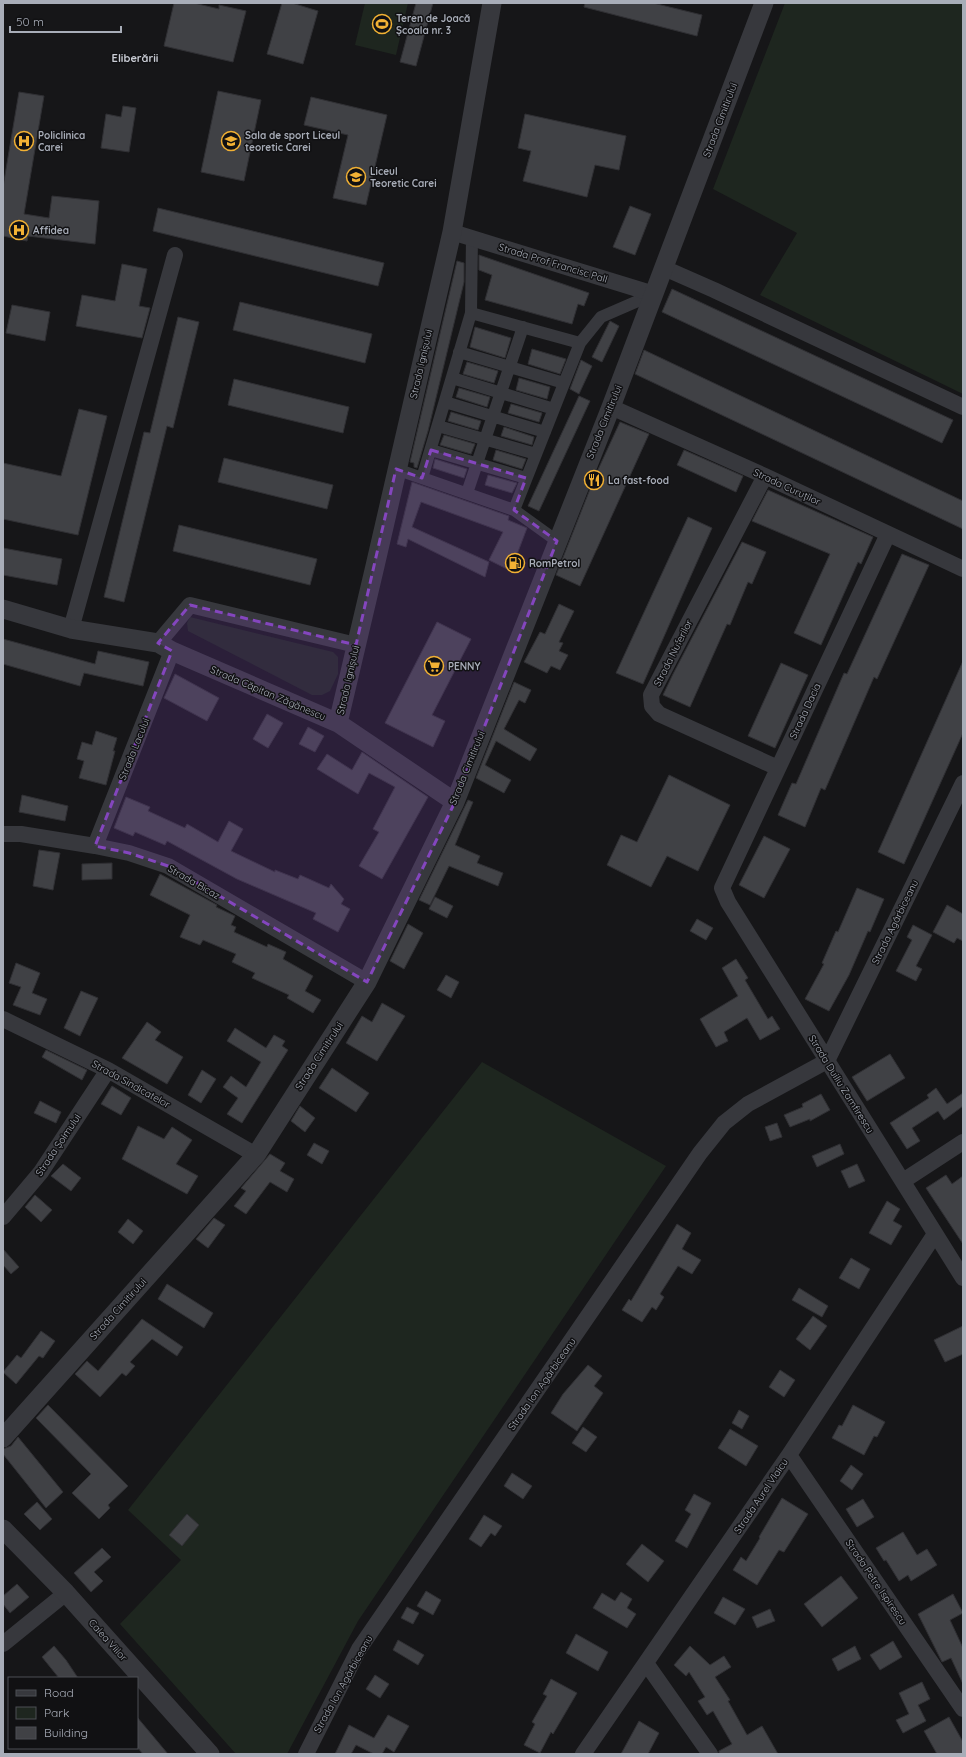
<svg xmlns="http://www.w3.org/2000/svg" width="966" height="1757" font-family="Quicksand,sans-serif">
<rect width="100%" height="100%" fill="#161618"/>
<path fill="#1e261f" d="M365,3H408L396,55L355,45Z
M785,3H963V394L760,295L797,233L713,189Z
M190,617L333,652L338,657V674L330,691L322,695H312L188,631L187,623Z
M482,1062L666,1166L358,1621L287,1754H236L120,1624L181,1560L128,1510Z"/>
<path fill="#404145" stroke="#303034" d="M174,3H194L219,9V5L246,11L233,62L164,46Z
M282,3H292L318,11L303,64L267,54Z
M416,3H433L416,66L400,62Z
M585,3H653L702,15L697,36L584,7Z
M218,91L261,100L244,181L201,172Z
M19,92L44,96L24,214L49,218L52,196L99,201L95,244L28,236L27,241L3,236V187Z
M311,97L387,115L366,205L333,198L348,135L304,125Z
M123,106L136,108L129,152L101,148L106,114L121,117Z
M525,114L626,136L619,170L595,165L587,197L523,181L531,151L518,148Z
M630,206L651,214L635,255L613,247Z
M158,208L384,263L378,286L153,231Z
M479,255L589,293L584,306L578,304L572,324L485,300L492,275L479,270Z
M457,261L464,263V282L428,431L417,468L414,467V463L410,462Z
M122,264L147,269L139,306L150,308L142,338L76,326L82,295L115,301Z
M672,289L953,420L942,443L662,312Z
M240,302L372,334L365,363L233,330Z
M12,305L50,312L45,341L6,333Z
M178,317L199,322L173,428L167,426L124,602L104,597L144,432L150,433Z
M610,321L619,326L602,362L592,357Z
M475,327L511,338L505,358L470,347Z
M532,349L566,359L560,374L528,364Z
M644,350L963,501V529L635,374Z
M581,360L592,366L579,394L570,389Z
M467,362L498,371L494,383L463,374Z
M519,378L550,387L547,399L516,390Z
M234,379L349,407L343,433L228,405Z
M459,388L490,397L487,407L456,397Z
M579,396L590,401L539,511L528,506Z
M511,404L542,413L539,422L508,413Z
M79,409L107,416L78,535L3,519V463L61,476Z
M451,412L481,421L478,430L448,421Z
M620,422L649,434L580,586L556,575L596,474Z
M504,427L534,437L532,445L501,436Z
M444,435L475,444L471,454L440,445Z
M496,450L526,459L522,469L493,460Z
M684,450L743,476L736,492L677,465Z
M224,458L333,485L327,509L218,482Z
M435,459L467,469L464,478L433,468Z
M488,475L517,483L512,493L485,485Z
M412,482L509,516L508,520L527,528L516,557L518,558L511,571L489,560L503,532L421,502L412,527L489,562L485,577L408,539L406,547L397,544Z
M768,490L873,537L861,564L858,562L821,645L794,633L830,554L752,521Z
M688,517L712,528L643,684L616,673Z
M179,525L317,559L310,585L173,551Z
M742,542L766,552L752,584L748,582L730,625L727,624L690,707L663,695L673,674Z
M3,548L62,559L57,585L3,575Z
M902,554L929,565L877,679L874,677L825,790L821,788L805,827L778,815L792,783L796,784L844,673L847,674Z
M559,604L574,611L559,642L563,643L559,651L568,655L560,670L551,666L547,673L524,662L540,632L545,634Z
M437,622L471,639L432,715L445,721L433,747L385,723Z
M3,639L95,664L98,651L149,662L143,686L84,673L80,686L3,664Z
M963,661V733L904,864L878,852Z
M781,663L808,675L775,748L748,736Z
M175,674L219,698L207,721L164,698Z
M514,682L531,690L525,703L519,700L504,729L537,749L530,761L496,741L485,765L511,780L504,793L476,778Z
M267,714L283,723L268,748L253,739Z
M308,727L324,736L315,752L299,744Z
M96,731L117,738L113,751H115L106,785L79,778L84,761L77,759L82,742L92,745Z
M362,752L428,797L382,879L359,866L379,832L373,829L395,787L369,773L358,794L317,769L327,754L352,770Z
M669,775L730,805L698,871L667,856L651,887L607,865L621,835L637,842Z
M22,795L68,806L65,821L19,812Z
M126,797L150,807L148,811L185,828L187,824L218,842L229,821L243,829L231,851L275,872V870L298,879L300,875L329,888L331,884L344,899L341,904L350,909L338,932L313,919L316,913L237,879L167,841L165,845L135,832L133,836L114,828Z
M468,800L473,802L455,845L480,856L477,863L503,873L498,886L449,866L430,905L419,900Z
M764,836L790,849L764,898L739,885Z
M39,850L60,853L53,890L33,886Z
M112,863V879L82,880V864Z
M160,874L217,905L216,907L235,916L231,925L236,927L234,932L267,947L268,944L286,952L283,959L313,976L305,991L321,1000L313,1013L287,998L289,995L252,978L255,973L232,962L236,954L203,940L200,945L180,937L190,915L150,895Z
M857,888L884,899L870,932L868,931L849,975L829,1011L805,999L824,964L822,963L836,931L838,932Z
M435,897L453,906L447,918L429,909Z
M947,905L963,914V941L957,938L954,943L933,932Z
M697,919L713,928L706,940L690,931Z
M408,924L423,933L404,969L390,961Z
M913,925L932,935L916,966L922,969L916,981L896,971L912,940L907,937Z
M736,959L748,978L745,980L768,1019L772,1016L780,1029L760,1040L747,1018L724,1032L728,1041L716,1047L700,1019L738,996L722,968Z
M16,963L40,973L32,993L47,999L40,1015L13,1005L21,987L9,983Z
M446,975L459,982L451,998L437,990Z
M81,991L98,998L80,1036L64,1028Z
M382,1003L405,1016L377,1061L346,1043L362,1016L372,1022Z
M147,1022L161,1032L155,1040L183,1057L167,1084L122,1058Z
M235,1028L266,1048L274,1035L285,1041L282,1046L288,1050L242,1123L227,1114L238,1098L223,1087L231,1076L246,1087L261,1062L227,1041Z
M46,1050L87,1070L82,1080L42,1057Z
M890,1054L905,1078L867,1101L852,1077Z
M332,1068L369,1093L356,1112L319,1088Z
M202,1070L216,1079L201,1103L188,1095Z
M112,1086L131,1098L121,1115L101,1104Z
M936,1088L947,1104L963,1093V1106L944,1120L938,1111L912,1128L920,1141L907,1149L890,1123L929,1098L927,1095Z
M821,1094L830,1110L810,1121V1119L790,1127L784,1115L803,1107L802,1104Z
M40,1101L61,1112L56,1123L34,1113Z
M300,1106L315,1118L305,1132L291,1121Z
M777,1123L782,1137L770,1141L765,1127Z
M138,1126L164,1139L172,1127L192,1140L176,1164L198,1176L187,1194L122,1159Z
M314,1143L329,1151L322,1164L307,1155Z
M840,1144L844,1154L817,1167L812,1156Z
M270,1154L285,1163L280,1171L294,1179L287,1192L270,1182L246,1214L234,1206L246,1191L241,1188Z
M63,1164L81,1178L71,1191L51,1176Z
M857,1164L865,1181L849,1188L841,1171Z
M946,1175L952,1184L963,1176V1244L926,1188Z
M35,1195L52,1210L41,1222L25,1207Z
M887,1201L900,1209L893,1221L902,1226L891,1245L869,1233Z
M214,1218L225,1225L208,1248L196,1239Z
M128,1219L143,1231L133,1244L118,1232Z
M677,1224L691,1233L682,1249L701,1260L692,1274L678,1266L660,1294L664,1297L656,1310L652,1307L642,1322L622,1310L629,1299L631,1301Z
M3,1249L19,1267L11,1274L3,1265Z
M851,1258L870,1269L859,1289L839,1278Z
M167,1284L213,1313L204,1328L158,1299Z
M799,1288L828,1306L822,1317L792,1300Z
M813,1316L827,1326L810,1350L796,1339Z
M142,1319L183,1347L177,1356L152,1339L130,1362L135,1366L126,1376L122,1373L100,1397L75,1374L87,1361L98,1371Z
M963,1326V1354L945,1362L934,1340Z
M41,1331L55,1341L43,1358L39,1356L16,1384L3,1372L17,1355L21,1358Z
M588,1365L602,1376L594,1386L603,1393L577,1431L551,1413L563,1394Z
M780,1370L795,1380L784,1397L769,1387Z
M48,1405L128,1486L108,1505L110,1508L99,1519L72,1493L91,1474L36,1418Z
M853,1405L885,1422L877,1437L874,1436L864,1455L832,1438L839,1425L842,1426Z
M739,1410L749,1416L742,1429L732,1423Z
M583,1427L597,1437L586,1452L572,1443Z
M730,1429L758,1446L746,1466L718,1448Z
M18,1437L63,1492L46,1508L3,1454V1449L11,1446Z
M851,1465L863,1474L852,1490L840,1481Z
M512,1473L532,1486L523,1499L504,1486Z
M694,1494L711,1503L687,1548L675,1541L691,1514L685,1510Z
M782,1498L808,1514L784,1552L779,1550L757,1585L733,1570L741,1557L746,1561L760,1538L759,1537Z
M863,1499L874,1517L857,1527L846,1509Z
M37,1502L52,1519L40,1530L24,1514Z
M187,1514L199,1525L182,1546L169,1535Z
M484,1515L502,1526L495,1536L491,1533L481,1547L469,1539Z
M903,1532L917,1555L927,1549L937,1565L911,1581L908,1575L899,1581L886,1560L884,1561L876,1548Z
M642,1544L664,1561L648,1582L626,1564Z
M102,1548L111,1557L94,1572L103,1581L91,1592L74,1573Z
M841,1576L858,1598L822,1627L804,1604Z
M17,1584L29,1597L10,1613L3,1604V1596Z
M426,1591L441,1600L433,1615L417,1606Z
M621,1592L632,1599L627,1608L636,1614L627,1628L593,1608L602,1593L615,1601Z
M953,1594L963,1613L950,1620L963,1648V1684L951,1658L942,1662L918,1614Z
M723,1597L745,1609L735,1625L714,1613Z
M407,1607L419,1613L413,1624L401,1618Z
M770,1609L775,1621L757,1628L752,1617Z
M576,1634L608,1652L598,1671L566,1653Z
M398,1640L424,1655L418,1665L393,1650Z
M893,1641L902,1657L880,1670L870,1655Z
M54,1646L66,1660L78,1678H59L42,1657Z
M690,1646L710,1665L724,1656L731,1667L715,1677L730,1700L728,1701L747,1735L762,1726L778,1754H719V1751L732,1744L713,1711L707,1715L698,1701L705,1697L689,1672L686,1676L674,1665Z
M855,1646L861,1659L838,1671L832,1659Z
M375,1675L389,1684L380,1698L366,1689Z
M551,1679L577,1693L553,1734L551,1732L540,1753L524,1745L535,1724L532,1722L547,1696L543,1694Z
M922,1682L930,1699L918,1705L926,1721L903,1733L896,1720L909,1714L899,1693Z
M388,1715L409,1726L394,1752L386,1747L382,1754H374L356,1745L351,1754H335L349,1725L374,1738Z
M137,1717L168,1754H143L137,1747Z
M949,1717L963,1742V1754H937L924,1731Z
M639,1721L659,1733L648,1754H621Z"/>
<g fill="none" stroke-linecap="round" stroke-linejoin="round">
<path stroke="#37383d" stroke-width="12" d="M471,313L472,238
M580,343L601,317L654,294
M459,352L564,383
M452,378L554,409
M445,402L545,432
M438,426L536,454
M431,450L526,478
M396,469L514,510L580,343L471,313L422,478
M467,493L523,327
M514,510L557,541"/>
<path stroke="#37383d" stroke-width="16" d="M452,232L654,294
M664,268L714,290L963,407
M611,407L765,476L963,569
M765,476L651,695L652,706L659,714L778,768
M888,534L722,888L728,902L963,1278
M71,629L175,255
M158,643L190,605L356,645
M3,834H21L95,846L129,853L168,866L367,982
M95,846L172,651
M3,1019L108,1070L256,1155
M827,1061L963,783
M903,1181L963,1142
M3,1217L41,1172L108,1070
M789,1455L963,1709
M3,1644L66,1593
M646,1663L710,1754
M306,1754L359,1649L700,1153L724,1123L748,1104L827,1061
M583,1754L789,1455L935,1234"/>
<path stroke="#37383d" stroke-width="19" d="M3,609L71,629L158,643L172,651L338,723L455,802
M338,723L375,566L452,232L492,3
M3,1438L256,1155L367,982L455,802L611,407L764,3
M3,1529L66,1593L210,1754"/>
</g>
<path fill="#8446be" fill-opacity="0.2" stroke="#8446be" stroke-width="3" stroke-dasharray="8 5" stroke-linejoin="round" d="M431,450L526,478L514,510L557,541L455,802L367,982L168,866L129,853L95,846L172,651L158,643L190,605L356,645L396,469L422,478Z"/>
<defs>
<g id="stadium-ring" transform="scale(1)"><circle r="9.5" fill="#111113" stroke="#f2b134" stroke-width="1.5"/><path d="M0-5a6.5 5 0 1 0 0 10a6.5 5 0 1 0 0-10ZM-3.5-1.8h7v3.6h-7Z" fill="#f2b134"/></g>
<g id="hospital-ring" transform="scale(1)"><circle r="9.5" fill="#111113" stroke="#f2b134" stroke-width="1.5"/><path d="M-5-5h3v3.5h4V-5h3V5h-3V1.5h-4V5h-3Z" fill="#f2b134"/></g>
<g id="university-ring" transform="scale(1)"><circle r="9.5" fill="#111113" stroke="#f2b134" stroke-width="1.5"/><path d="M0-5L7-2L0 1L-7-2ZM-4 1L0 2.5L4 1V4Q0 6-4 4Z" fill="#f2b134"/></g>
<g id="restaurant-ring" transform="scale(1)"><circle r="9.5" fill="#111113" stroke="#f2b134" stroke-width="1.5"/><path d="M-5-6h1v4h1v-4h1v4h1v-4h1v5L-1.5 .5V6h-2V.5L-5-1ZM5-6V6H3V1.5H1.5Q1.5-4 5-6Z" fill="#f2b134"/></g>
<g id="fuel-ring" transform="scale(1)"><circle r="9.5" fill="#111113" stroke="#f2b134" stroke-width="1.5"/><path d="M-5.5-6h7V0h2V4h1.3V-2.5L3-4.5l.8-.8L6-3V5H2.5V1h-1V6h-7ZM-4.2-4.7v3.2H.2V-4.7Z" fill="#f2b134"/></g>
<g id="supermarket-ring" transform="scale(1)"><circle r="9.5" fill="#111113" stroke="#f2b134" stroke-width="1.5"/><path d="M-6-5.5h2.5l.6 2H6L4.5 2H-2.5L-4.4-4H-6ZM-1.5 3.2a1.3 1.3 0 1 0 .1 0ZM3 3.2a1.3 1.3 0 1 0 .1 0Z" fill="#f2b134"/></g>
</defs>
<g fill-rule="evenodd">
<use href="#stadium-ring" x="382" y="24"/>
<use href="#hospital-ring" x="24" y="141"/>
<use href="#university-ring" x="231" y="141"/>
<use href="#university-ring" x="356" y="177"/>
<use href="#hospital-ring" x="19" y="230"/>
<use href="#restaurant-ring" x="594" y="480"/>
<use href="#fuel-ring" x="515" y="563"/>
<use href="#supermarket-ring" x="434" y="666"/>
</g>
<g text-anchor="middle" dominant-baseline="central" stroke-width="3" stroke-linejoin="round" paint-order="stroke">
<g font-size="10" font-weight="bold" fill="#a8adb8" stroke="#111113" text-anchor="start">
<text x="396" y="18">Teren de Joacă<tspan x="396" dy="12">Școala nr. 3</tspan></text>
<text x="38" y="135">Policlinica<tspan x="38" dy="12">Carei</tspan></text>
<text x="245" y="135">Sala de sport Liceul<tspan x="245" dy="12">teoretic Carei</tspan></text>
<text x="370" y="171">Liceul<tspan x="370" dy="12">Teoretic Carei</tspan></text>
<text x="33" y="230">Affidea</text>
<text x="608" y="480">La fast-food</text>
<text x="529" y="563">RomPetrol</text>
<text x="448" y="666">PENNY</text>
</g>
<g font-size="10" fill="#a8adb8" stroke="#111113">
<text transform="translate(720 120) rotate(-69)">Strada Cimitirului</text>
<text transform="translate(553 263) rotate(17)">Strada Prof Francisc Pall</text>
<text transform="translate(421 364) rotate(-77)">Strada Ignișului</text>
<text transform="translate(604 422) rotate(-68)">Strada Cimitirului</text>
<text transform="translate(787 487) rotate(25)">Strada Curuților</text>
<text transform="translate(673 653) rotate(-63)">Strada Nuferilor</text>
<text transform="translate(348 680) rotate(-77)">Strada Ignișului</text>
<text transform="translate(268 693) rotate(23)">Strada Căpitan Zăgănescu</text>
<text transform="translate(805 711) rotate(-65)">Strada Dacia</text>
<text transform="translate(134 749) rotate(-68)">Strada Lacului</text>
<text transform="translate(467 768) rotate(-68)">Strada Cimitirului</text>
<text transform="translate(194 882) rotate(30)">Strada Bicaz</text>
<text transform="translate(895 922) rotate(-64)">Strada Agârbiceanu</text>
<text transform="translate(319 1056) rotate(-57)">Strada Cimitirului</text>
<text transform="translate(131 1084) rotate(29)">Strada Sindicatelor</text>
<text transform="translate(841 1084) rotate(58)">Strada Duiliu Zamfirescu</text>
<text transform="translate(58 1145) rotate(-56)">Strada Șoimului</text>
<text transform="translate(118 1309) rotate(-48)">Strada Cimitirului</text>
<text transform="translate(542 1384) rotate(-55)">Strada Ion Agârbiceanu</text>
<text transform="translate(761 1496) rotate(-56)">Strada Aurel Vlaicu</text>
<text transform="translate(876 1582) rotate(56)">Strada Petre Ispirescu</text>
<text transform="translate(108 1640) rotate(48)">Calea Viilor</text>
<text transform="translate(343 1684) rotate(-61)">Strada Ion Agârbiceanu</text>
</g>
<g font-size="11" font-weight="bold" fill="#c9ccd4" stroke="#111113">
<text x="135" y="58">Eliberării</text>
</g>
</g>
<rect width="966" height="1757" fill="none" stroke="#a8adb8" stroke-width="8"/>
<rect x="8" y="1677" width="130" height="72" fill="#111113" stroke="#4d4f55"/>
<rect x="16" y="1690" width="20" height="6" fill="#37383d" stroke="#4d4f55"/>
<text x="44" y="1697" font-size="12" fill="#a8adb8">Road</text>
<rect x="16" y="1707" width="20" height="12" fill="#1e261f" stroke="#4d4f55"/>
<text x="44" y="1717" font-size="12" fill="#a8adb8">Park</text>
<rect x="16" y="1727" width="20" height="12" fill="#404145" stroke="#4d4f55"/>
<text x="44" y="1737" font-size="12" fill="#a8adb8">Building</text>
<path d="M10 26v6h111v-6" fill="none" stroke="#a8adb8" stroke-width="2"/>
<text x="16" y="26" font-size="12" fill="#a8adb8" stroke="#111113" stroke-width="3" paint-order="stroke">50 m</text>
</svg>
